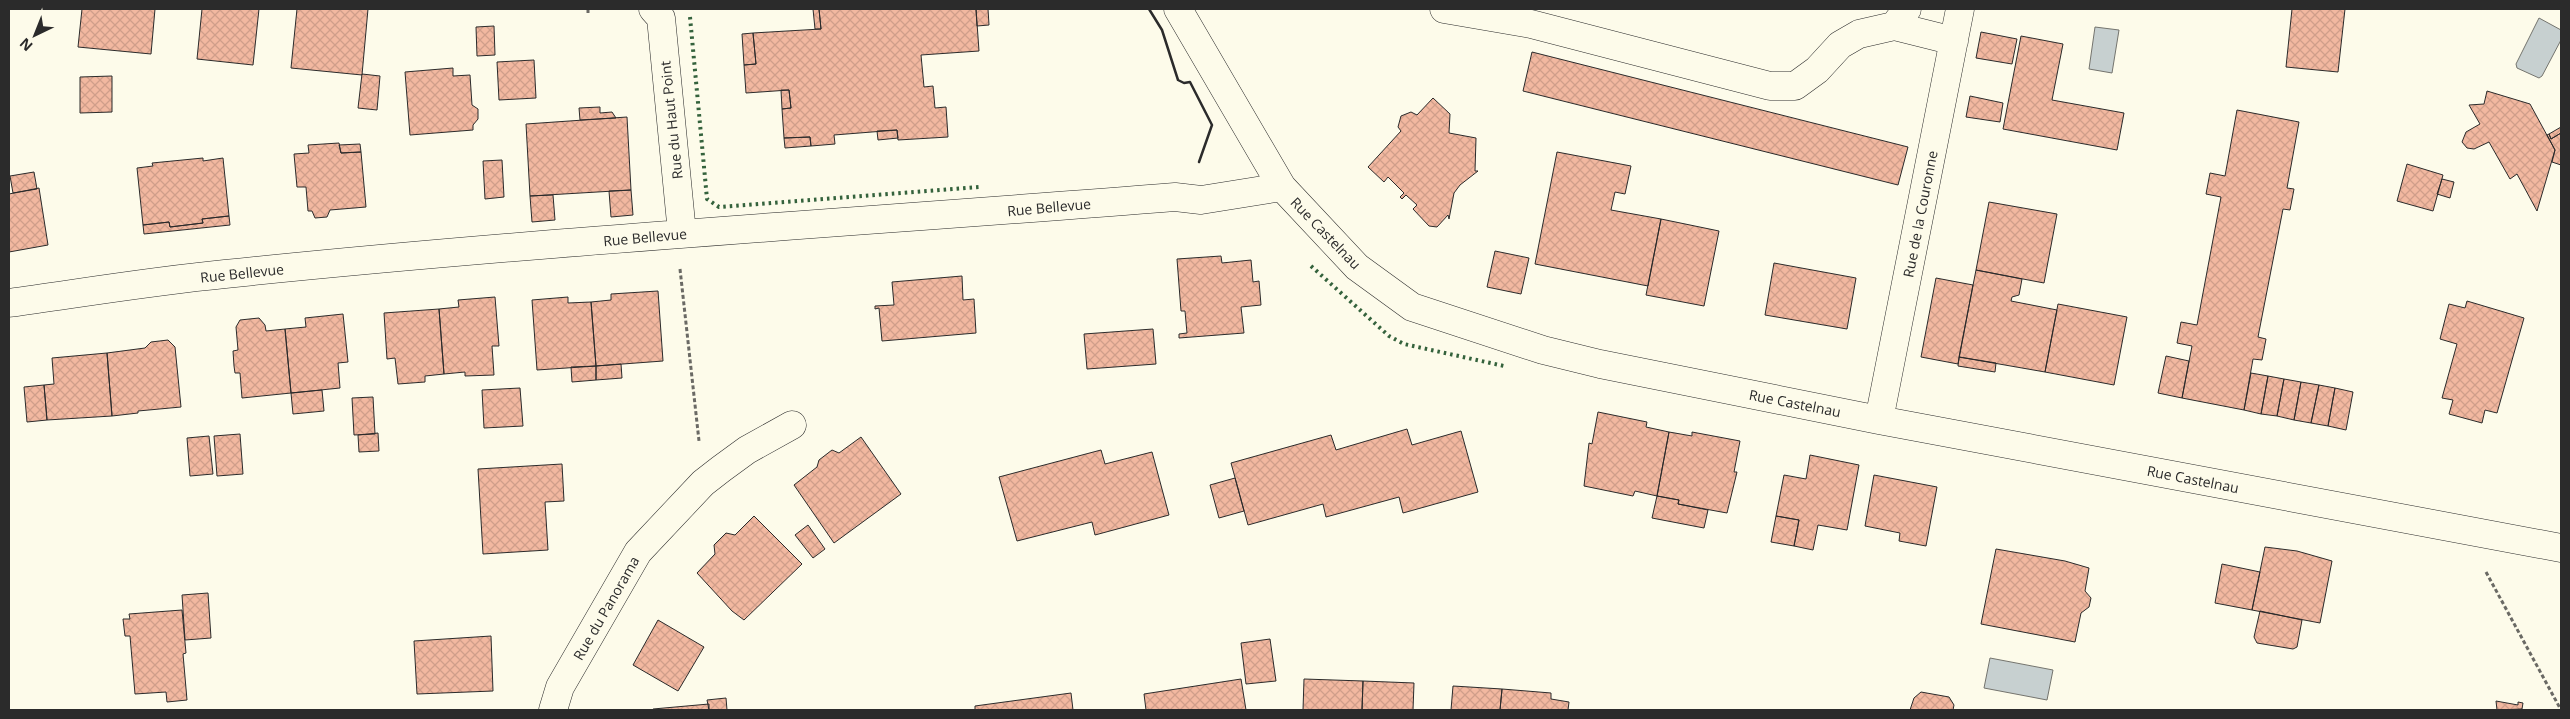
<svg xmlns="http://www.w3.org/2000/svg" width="2570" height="719" font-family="'Open Sans',sans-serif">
<defs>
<pattern id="building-cross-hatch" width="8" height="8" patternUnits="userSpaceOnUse" patternTransform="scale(1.25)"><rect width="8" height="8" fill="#f2b8a0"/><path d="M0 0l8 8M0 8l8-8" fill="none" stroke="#d09e8a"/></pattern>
</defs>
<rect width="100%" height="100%" fill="#fdfbea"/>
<path fill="#c7d0d0" stroke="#74746e" d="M2539,18L2561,30V40L2542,76L2539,78L2517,68L2516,64Z
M2095,27L2119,30L2112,73L2089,69Z
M1990,658L2053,670L2047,700L1984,688Z"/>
<path fill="url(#building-cross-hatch)" stroke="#2b2b2b" d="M82,9H155L151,54L78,47Z
M202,9H259L253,65L197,59Z
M297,9H368L362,75L291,68Z
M813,9H819L821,29H815Z
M819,9H976L979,51L921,55L924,87L933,86L935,108L946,107L948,137L898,140L897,130L834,135L835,144L811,146L810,137L784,138L782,109L791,108L789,90L746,93L744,65L756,64L753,33L821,29Z
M976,9H988L989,25L977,26Z
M2292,9H2345L2338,72L2286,67Z
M494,26L495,55L477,56L476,27Z
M1981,32L2017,39L2012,64L1976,58Z
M753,33L756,64L744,65L742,34Z
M2021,36L2063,44L2052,100L2124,113L2117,150L2003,129Z
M1532,52L1908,147L1898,185L1523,91Z
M534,60L536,98L499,100L497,62Z
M453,68V76L470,75L472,105L478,109V119L473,125V130L410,135L405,72Z
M362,74L380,76L377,110L358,108Z
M112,76V112L80,113V77Z
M781,90H789L791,108L782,109Z
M2487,91L2530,104L2555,150L2537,211L2517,174L2510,179L2489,142L2474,149L2467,148L2462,142L2466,132L2480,124L2469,105L2484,104Z
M1970,96L2003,103L2000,122L1966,117Z
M1433,98L1450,114L1449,133L1476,138L1475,171H1478L1460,185L1454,193L1449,219L1448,215L1437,227L1429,226L1413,209L1417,205L1406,195L1402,199L1400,197L1404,193L1388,177L1384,182L1368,167L1401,131L1398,127L1401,116L1411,112L1417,115Z
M600,107V113L612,112L616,118L580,120L579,108Z
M2237,110L2299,122L2287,188L2294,189L2290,210L2283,209L2258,337L2266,339L2262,360L2253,359L2244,410L2182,398L2192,346L2177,343L2181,322L2197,325L2221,197L2206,194L2210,173L2225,176Z
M627,117L631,190L530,196L526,124Z
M2561,127V133L2551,139L2549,134Z
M897,130L898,138L878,140L877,131Z
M2561,133V165L2552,162L2555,150L2547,135L2549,134L2551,139Z
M810,137L811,146L785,148L784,138Z
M339,143L341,153L361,152L366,207L330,210L327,217L315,218L312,211H308L306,187H297L294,154L309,153L308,145Z
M360,144L361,152L341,153L339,145Z
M1557,152L1631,166L1625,194L1615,192L1611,210L1661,219L1648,286L1535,264Z
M203,158V161L223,158L229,216L202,219L203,223L170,227L169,222L143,225L137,168L153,166L152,163Z
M502,160L504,197L485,199L483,161Z
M2407,164L2443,175L2433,211L2397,201Z
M34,172L37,189L13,193L10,176Z
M2442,179L2454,182L2450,198L2437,194Z
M39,188L48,245L9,252V194Z
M631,190L633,215L611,217L609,191Z
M553,195L555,220L532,222L530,196Z
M1989,202L2057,214L2044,283L1976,270Z
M229,216L230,225L144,234L143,225L169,222L170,227L203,223L202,219Z
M1661,219L1719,231L1704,306L1646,295Z
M1495,251L1529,258L1521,294L1487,287Z
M1221,256L1222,263L1251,260L1253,282L1259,281L1261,305L1241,307L1244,333L1179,338V334L1187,333L1185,311H1181L1177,259Z
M1774,263L1856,278L1847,329L1765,315Z
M1976,270L2022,279L2019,295L2012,297L2011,301L2057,310L2045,372L1959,357Z
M962,276L963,300L974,299L976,333L882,341L879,308L875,309V306L894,305L892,282Z
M1936,278L1973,285L1958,364L1921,357Z
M658,291L663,361L596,366L591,302L611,300V294Z
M495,297L499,346H492L494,375L465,376V372L444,374L439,309L459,307L458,300Z
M568,297V303L591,302L596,366L537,370L532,300Z
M2467,301L2524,318L2497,413L2485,410L2482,423L2449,414L2453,400L2442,398L2457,344L2440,339L2449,304L2465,308Z
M2058,304L2127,317L2114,385L2045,372Z
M439,309L444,374L425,376V382L398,384L395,358L387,359L384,313Z
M343,314L348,362L338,363L340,388L291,393L285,329L306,327L305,318Z
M259,318L265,325L266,331L285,329L291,393L242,398L240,373H235L234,366L233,351L238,350L236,327L240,320Z
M1153,329L1156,364L1087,369L1084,334Z
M168,340L175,347L181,407L138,411V413L112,416L107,353L145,348L151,342Z
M107,353L112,416L47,420L44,385L54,384L52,358Z
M2166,356L2189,361L2182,398L2158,393Z
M1959,357L1996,363L1995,372L1958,366Z
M621,364L622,378L596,380V366Z
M596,366V380L572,382L571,367Z
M2251,373L2268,376L2261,414L2244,410Z
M2268,376L2284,379L2277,416L2261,414Z
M2284,379L2301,382L2294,420L2277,416Z
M2301,382L2319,385L2311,423L2294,420Z
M44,385L47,420L27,422L24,387Z
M2319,385L2335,388L2328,426L2311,423Z
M520,388L523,426L484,428L482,390Z
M2335,388L2353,392L2346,430L2328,426Z
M322,390L324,411L293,414L291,393Z
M373,397L375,434L354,435L352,398Z
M1598,412L1647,422L1646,427L1669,432L1657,496L1635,491L1633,496L1584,486L1589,443L1592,444Z
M1407,429L1412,445L1461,431L1478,492L1403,513L1399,497L1326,517L1323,504L1248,525L1231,463L1331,435L1336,450Z
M1669,432L1692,436V432L1740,441L1734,472H1737L1727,513L1678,504L1679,500L1657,496Z
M378,433L379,451L359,452L358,435Z
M240,434L243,474L217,476L214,436Z
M209,436L213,474L190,476L187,438Z
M861,437L901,494L834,543L794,485L817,467L819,460L832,450L839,453Z
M1101,450L1105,464L1152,452L1169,515L1095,535L1092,522L1017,541L999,477Z
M1810,455L1859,465L1847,530L1818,525L1813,550L1794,546L1799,520L1776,516L1784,475L1806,479Z
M562,464L564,501L545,502L548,550L483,554L478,469Z
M1874,475L1937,487L1926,546L1899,541L1900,533L1865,526Z
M1235,478L1244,511L1219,518L1210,485Z
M1657,496L1679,500L1678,504L1708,510L1704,528L1652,518Z
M754,516L802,564L744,620L732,611L697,573L715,554L714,545L726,533L735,535Z
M1776,516L1799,520L1794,546L1771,542Z
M808,525L825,549L813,558L795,535Z
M2265,547L2297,551L2332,561L2320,623L2252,610Z
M1996,549L2065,561L2089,568L2085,591L2091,598L2089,607L2081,613L2075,642L1981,624Z
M2222,564L2260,572L2252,610L2215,603Z
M208,593L211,638L185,640L182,595Z
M182,610L186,653L183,654L187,700L167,702L166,692L135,694L130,636H125L123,619H130L129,614Z
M2260,611L2302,620L2297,647L2293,649L2257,643L2254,637Z
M658,620L704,647L678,691L633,665Z
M491,636L493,691L417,694L414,641Z
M1270,639L1276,681L1246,684L1241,643Z
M1241,679L1246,710H1146L1144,694Z
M1304,679L1363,681L1362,710H1303Z
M1363,681L1414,683L1413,710H1362Z
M1453,686L1502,689L1500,710H1451Z
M1502,689L1551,693V699L1569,702L1568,710H1500Z
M1921,692L1949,697L1954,705L1953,710H1910L1914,698Z
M1071,693L1073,710H975V706Z
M726,698L727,710H709L707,700Z
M2496,701L2518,705V702L2523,703L2522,709L2497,710Z
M709,704V710H654L653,709Z"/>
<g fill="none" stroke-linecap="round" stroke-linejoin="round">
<g stroke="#2b2b2b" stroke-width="29">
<path id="minor" d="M653,9L661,18L682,233
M1178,9L1282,187L1357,267L1412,307L1543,350L1600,364L1879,420L2561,548
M1444,9L1531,24L1770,86H1795L1817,70L1840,45L1859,34L1894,26L1907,9
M1894,26L1954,41
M9,303C81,293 153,281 225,274C541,241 859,222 1175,197L1201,200L1282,187
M1879,420L1960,9
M553,710L560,687L638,552L703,483L721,469L747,450L792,425"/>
</g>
<path stroke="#6a6964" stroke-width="3" stroke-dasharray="4 2.5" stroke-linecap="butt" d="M588,13V9
M680,269L699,441
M2486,572L2561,710"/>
<use href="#minor" stroke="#fdfbea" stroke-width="28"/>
<path stroke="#34623c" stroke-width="4" stroke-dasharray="2.5 4" stroke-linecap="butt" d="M690,17L707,199L719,207L980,187
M1311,266L1389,336L1404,344L1504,366"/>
<path stroke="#2b2b2b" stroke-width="2.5" d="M1149,9L1162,30L1178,80L1184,83L1190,82L1212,125L1199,162"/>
</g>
<g text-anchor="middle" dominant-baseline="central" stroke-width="4" stroke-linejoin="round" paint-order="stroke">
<g font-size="14" fill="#2b2b2b" stroke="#fdfbea">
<text transform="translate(671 120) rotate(-96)">Rue du Haut Point</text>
<text transform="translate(1049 207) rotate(-5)">Rue Bellevue</text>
<text transform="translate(1920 214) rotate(-79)">Rue de la Couronne</text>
<text transform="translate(1326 233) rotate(46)">Rue Castelnau</text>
<text transform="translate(645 237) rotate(-5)">Rue Bellevue</text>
<text transform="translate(242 273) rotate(-6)">Rue Bellevue</text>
<text transform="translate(1795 403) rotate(11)">Rue Castelnau</text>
<text transform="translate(2193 479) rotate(11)">Rue Castelnau</text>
<text transform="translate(606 608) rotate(-60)">Rue du Panorama</text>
</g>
</g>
<rect width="2570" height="719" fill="none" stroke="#2b2b2b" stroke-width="20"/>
<g transform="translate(35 35) rotate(223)" stroke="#fdfbea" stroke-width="4" paint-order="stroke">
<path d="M0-4L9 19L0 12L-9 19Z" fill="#2b2b2b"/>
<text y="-8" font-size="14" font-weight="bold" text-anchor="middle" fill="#2b2b2b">N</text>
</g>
</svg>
